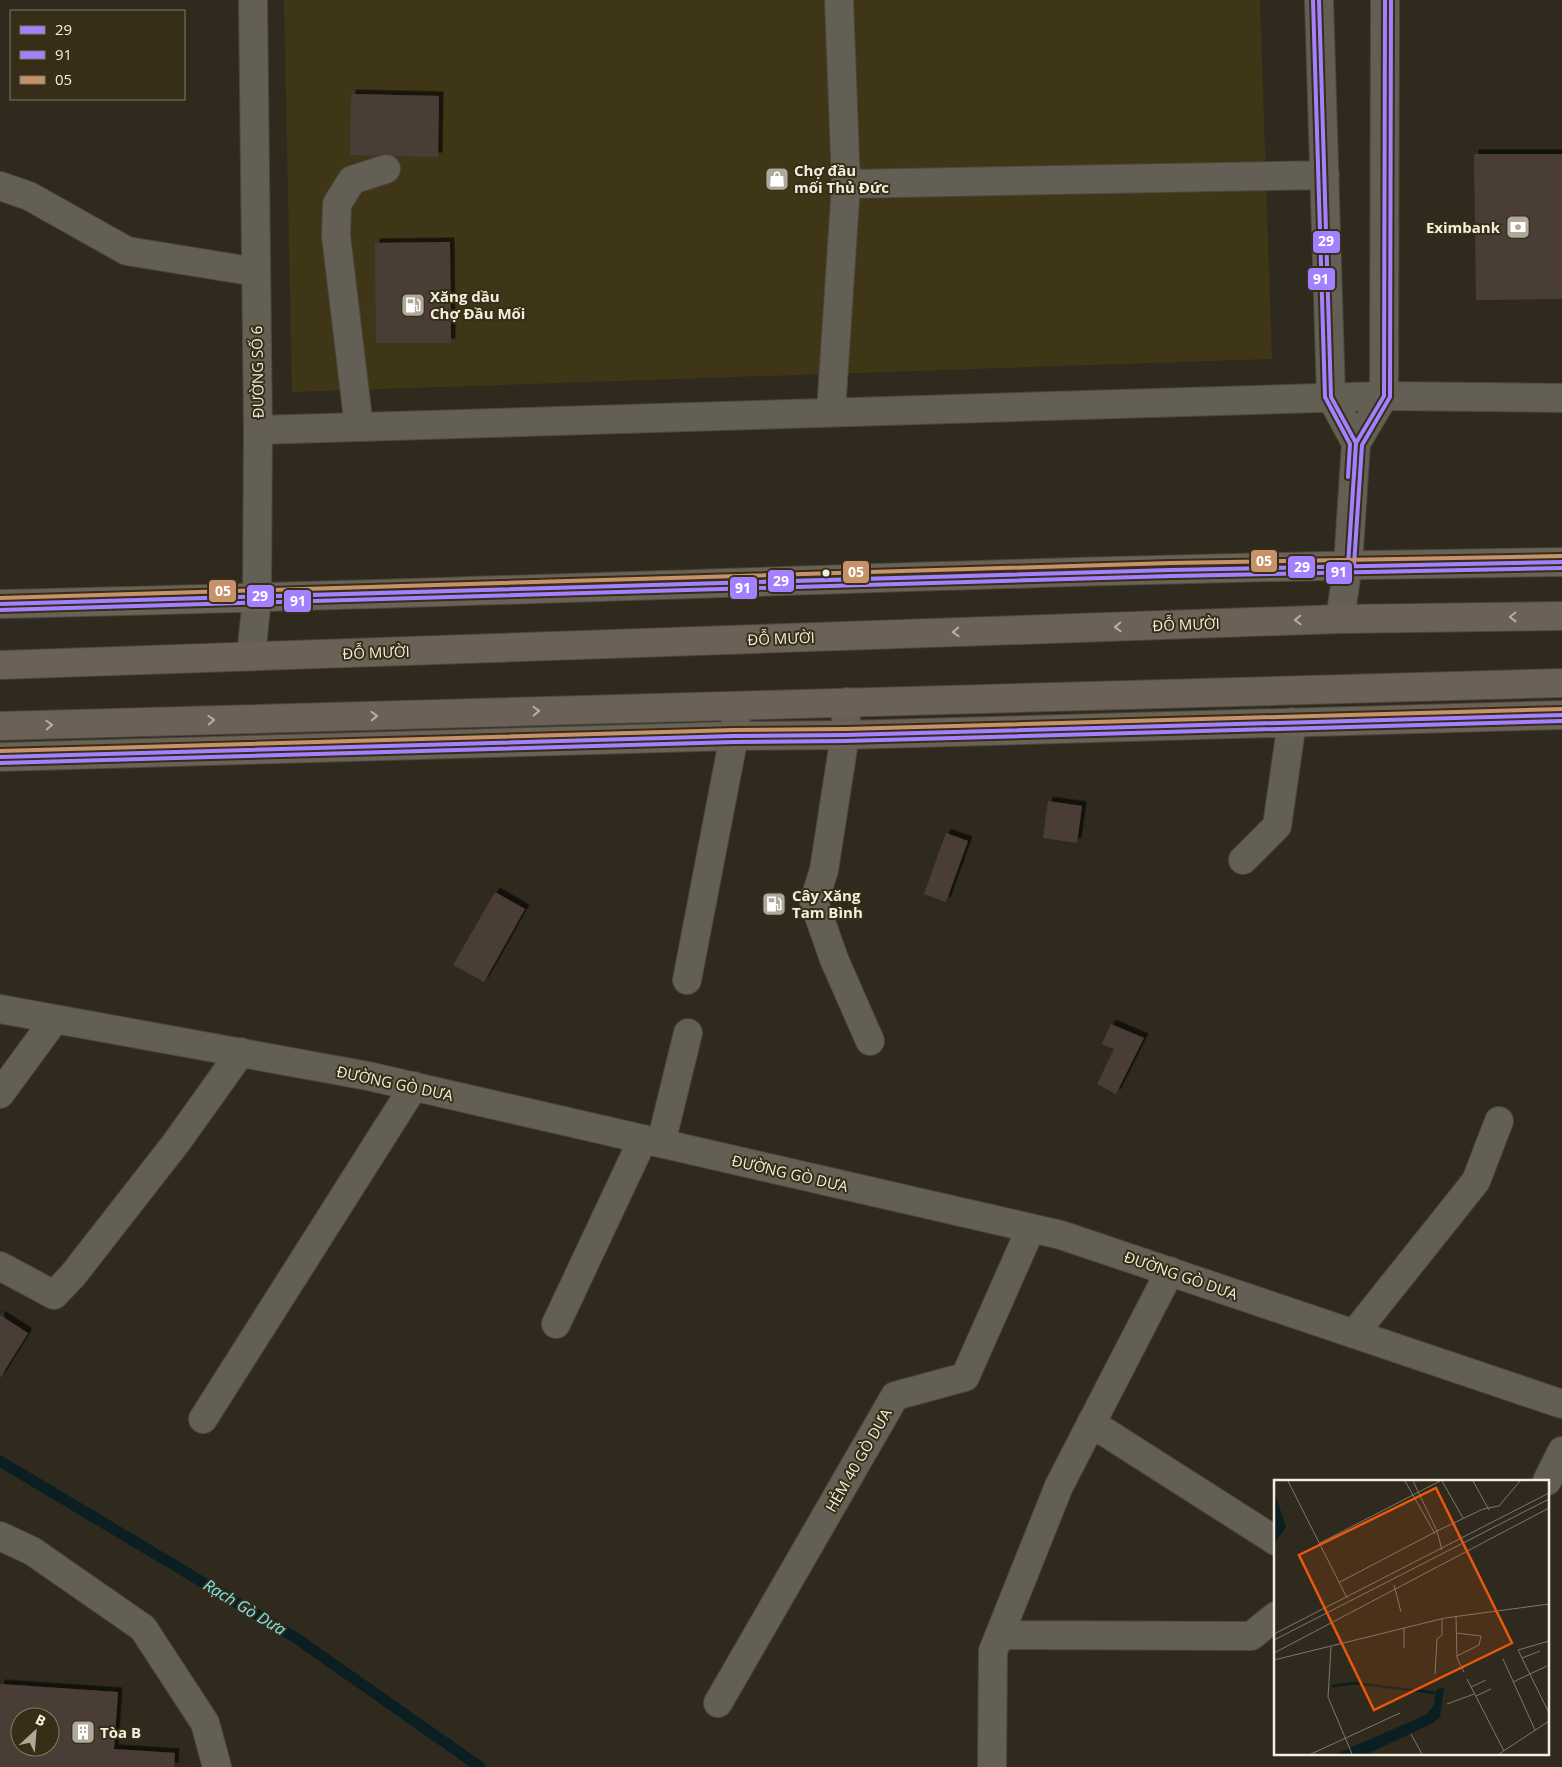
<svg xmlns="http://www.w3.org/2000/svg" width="1562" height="1767" font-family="'Open Sans',sans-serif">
<defs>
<filter id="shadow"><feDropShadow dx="4.5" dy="-4.5" stdDeviation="0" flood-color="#0009"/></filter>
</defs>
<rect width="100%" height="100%" fill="#2f2a1d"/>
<path fill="#3f3517" d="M284,0H1260L1272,359L292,392Z"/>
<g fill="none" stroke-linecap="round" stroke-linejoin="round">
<path stroke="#0b1e22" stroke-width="11" d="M0,1461L296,1638L480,1767"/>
</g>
<path fill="#4a3e36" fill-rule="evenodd" filter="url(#shadow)" d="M351,94L439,96L438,157L350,155Z
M1474,154H1562V299L1476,300Z
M450,242L451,343H376L375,243Z
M1048,801L1082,806L1077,843L1043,838Z
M946,833L968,841L946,902L924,894Z
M495,892L525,909L484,982L453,965Z
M1111,1024L1144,1038L1116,1094L1097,1084L1114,1049L1102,1044Z
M0,1315L28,1333L0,1378Z
M0,1684L118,1692L114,1749L175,1753L174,1767H0ZM20,1717H50V1747H20Z"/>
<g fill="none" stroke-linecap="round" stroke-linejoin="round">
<g stroke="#4b473c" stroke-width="30">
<path id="minor" d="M1319,0L1331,397L1356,443
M846,184L1325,175
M0,186L29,196L127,251L256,272
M831,412L846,184L839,0
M359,427L336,236L337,204L352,180L386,169
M258,430L1384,396L1562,398
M1340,619L1348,565L1356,443L1384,396L1385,0
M251,656L257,598L258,430L253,0
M847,702L845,735L824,870L814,902L834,959L870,1041
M1243,860L1277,826L1292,722
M687,980L734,736L737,706
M0,1009L368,1076L1061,1235L1562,1404
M0,1094L55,1019
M661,1143L688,1033
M0,1266L54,1295L73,1275L176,1143L241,1052
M556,1324L643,1139
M1354,1334L1476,1181L1499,1121
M203,1419L414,1086
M1091,1423L1276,1541
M1547,1481L1562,1451
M0,1536L32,1551L143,1628L205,1723L217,1767
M1000,1635L1251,1636L1276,1616
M718,1703L895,1396L965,1377L1031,1228
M992,1767L993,1651L1059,1486L1170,1271"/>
</g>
<g stroke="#4b473c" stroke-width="30">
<path id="highway" d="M0,604C521,593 1041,568 1562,562
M0,665L1340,619L1562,616
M0,726L1562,683
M0,757L734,736L845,735L1562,715"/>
</g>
<use href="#minor" stroke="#635f54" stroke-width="28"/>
<use href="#highway" stroke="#6b6157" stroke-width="28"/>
<g stroke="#362e16" stroke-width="8">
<path id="bus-1" d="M1319,0L1331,397L1356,443L1354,477
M1348,565L1356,443L1384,396L1385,0
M0,604L1171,570L1562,562
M0,757L734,736L845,735L1562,715"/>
</g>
<g stroke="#362e16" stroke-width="8">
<path id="bus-2" d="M1313,0L1325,397L1350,444L1348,477
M1354,565L1362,445L1390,397L1391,0
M0,610L1172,576L1562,568
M0,763L734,742L845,741L1562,721"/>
</g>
<g stroke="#362e16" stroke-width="8">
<path id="bus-3" d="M0,598L1171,563L1562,556
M0,751L734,730L845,729L1562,709"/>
</g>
<use href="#bus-1" stroke="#a380ff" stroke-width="4"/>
<use href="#bus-2" stroke="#a380ff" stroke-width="4"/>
<use href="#bus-3" stroke="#c7916a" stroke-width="4"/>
</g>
<defs><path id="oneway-chevron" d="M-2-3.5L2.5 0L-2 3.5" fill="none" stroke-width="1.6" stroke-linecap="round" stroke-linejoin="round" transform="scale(1.25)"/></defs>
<g stroke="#b6afa2">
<use href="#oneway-chevron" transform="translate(1513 617) rotate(179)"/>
<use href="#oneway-chevron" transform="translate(1298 620) rotate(178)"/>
<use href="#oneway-chevron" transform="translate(1118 627) rotate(178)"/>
<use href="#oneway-chevron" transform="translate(956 632) rotate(178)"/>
<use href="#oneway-chevron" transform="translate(536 711) rotate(-2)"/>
<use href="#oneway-chevron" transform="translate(374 716) rotate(-2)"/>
<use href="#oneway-chevron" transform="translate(211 720) rotate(-2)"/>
<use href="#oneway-chevron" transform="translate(49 725) rotate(-2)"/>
</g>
<defs>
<g id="shop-square" transform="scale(1.25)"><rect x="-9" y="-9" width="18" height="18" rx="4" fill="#aea99b" stroke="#362e16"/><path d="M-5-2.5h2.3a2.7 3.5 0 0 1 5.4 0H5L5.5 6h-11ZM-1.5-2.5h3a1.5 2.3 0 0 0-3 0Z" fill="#fff"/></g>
<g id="bank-square" transform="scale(1.25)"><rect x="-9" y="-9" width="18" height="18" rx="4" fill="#aea99b" stroke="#362e16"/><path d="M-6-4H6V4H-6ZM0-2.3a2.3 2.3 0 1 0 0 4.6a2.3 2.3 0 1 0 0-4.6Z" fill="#fff"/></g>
<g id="fuel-square" transform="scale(1.25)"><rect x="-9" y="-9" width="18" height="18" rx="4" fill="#aea99b" stroke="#362e16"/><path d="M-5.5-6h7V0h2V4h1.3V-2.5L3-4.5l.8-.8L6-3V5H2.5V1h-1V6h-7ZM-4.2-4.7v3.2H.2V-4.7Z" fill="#fff"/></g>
<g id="building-square" transform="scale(1.25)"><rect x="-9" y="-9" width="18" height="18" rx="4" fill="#aea99b" stroke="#362e16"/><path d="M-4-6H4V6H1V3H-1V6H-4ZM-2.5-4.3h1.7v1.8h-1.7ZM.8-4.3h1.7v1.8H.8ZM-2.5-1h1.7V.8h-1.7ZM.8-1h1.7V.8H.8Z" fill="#fff"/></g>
</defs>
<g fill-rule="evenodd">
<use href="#shop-square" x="777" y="179"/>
<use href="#bank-square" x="1518" y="227"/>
<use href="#fuel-square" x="413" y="305"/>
<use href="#fuel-square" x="774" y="904"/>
<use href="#building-square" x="83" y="1732"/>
</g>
<circle fill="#f3eedf" stroke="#362e16" stroke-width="2" cx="826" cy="573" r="4.5"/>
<g text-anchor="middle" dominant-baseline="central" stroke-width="4" stroke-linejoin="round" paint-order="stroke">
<g font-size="15" font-weight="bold" fill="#f3eedf" stroke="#362e16" text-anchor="start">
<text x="794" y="170">Chợ đầu<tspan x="794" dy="17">mối Thủ Đức</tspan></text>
<text x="1500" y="227" text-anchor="end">Eximbank</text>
<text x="430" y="296">Xăng dầu<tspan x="430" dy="17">Chợ Đầu Mối</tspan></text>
<text x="792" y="895">Cây Xăng<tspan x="792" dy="17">Tam Bình</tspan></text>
<text x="100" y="1732">Tòa B</text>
</g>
<g font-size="15" fill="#f3eedf" stroke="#362e16">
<text transform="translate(257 372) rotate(-91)">ĐƯỜNG SỐ 6</text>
<text transform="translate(1186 624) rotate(-2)">ĐỖ MƯỜI</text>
<text transform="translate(781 638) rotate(-2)">ĐỖ MƯỜI</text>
<text transform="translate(376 652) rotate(-2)">ĐỖ MƯỜI</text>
<text transform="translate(395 1083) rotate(12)">ĐƯỜNG GÒ DƯA</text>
<text transform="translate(790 1173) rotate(13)">ĐƯỜNG GÒ DƯA</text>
<text transform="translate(1181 1275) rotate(19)">ĐƯỜNG GÒ DƯA</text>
<text transform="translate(858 1460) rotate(-60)">HẺM 40 GÒ DƯA</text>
</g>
<g font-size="16" font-style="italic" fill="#79e6fa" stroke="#362e16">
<text transform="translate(245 1607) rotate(31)">Rạch Gò Dưa</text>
</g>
</g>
<g transform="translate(1274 1480)">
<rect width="275" height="275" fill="#2f2a1d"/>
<path d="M0,11L12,47L0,64ZM165,208H170L166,237L157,244L93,274H62L152,235L160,225L162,210Z" fill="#0b1e22"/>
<path fill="none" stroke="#0b1e22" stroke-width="2.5" d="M58,206L81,203L161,213"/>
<path fill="none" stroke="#7d786b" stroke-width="1" d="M14,1L73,118M131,1L161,54M139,1L163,51L168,70M168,1L189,38M199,1L215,30M46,63L166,1M66,102L163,51L209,29L225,26L246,1M120,105L127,132M182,137L183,178L190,192M130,148V168M182,153L207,156L205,165L183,176M0,154L275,13M0,160L275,19M275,161L244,170L275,233M57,167L54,217L78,274M0,173L275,28M248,178L266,171M229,179L261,250M0,180L171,138L275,124M161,194L163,159L168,155V139M193,199L230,271M239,202L273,186M197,207L212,200M202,216L217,209M173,224L200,214M137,254L148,274M37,274L126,233M225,274L275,241"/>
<path fill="#e8590c" fill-opacity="0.15" stroke="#e8590c" stroke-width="2.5" d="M162,8L238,163L100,230L25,75Z"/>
<rect width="275" height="275" fill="none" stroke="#f3eedf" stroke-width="2.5"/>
</g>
<g stroke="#362e16" stroke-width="2">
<rect x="1312" y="230" width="29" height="24" rx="5" fill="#a380ff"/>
<rect x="1307" y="267" width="29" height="24" rx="5" fill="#a380ff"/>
<rect x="1250" y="549" width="28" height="24" rx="5" fill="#c7916a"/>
<rect x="1287" y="555" width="29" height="24" rx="5" fill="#a380ff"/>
<rect x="842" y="560" width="28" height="24" rx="5" fill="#c7916a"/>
<rect x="1325" y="561" width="28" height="24" rx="5" fill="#a380ff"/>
<rect x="767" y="569" width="28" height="24" rx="5" fill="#a380ff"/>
<rect x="729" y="576" width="29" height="24" rx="5" fill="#a380ff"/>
<rect x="208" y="579" width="29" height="24" rx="5" fill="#c7916a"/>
<rect x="246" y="584" width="29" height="24" rx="5" fill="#a380ff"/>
<rect x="283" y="589" width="29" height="24" rx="5" fill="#a380ff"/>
</g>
<g font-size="14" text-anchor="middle" font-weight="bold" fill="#fff">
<text x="1326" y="246">29</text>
<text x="1321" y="284">91</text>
<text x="1264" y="566">05</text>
<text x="1302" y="572">29</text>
<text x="856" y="577">05</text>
<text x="1339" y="577">91</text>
<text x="781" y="586">29</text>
<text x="743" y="593">91</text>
<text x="223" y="596">05</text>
<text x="260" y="601">29</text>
<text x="298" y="606">91</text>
</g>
<rect x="10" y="10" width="175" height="90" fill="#362e16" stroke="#827b66"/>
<rect x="20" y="26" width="25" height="8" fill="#a380ff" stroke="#827b66"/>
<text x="55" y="35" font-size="15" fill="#f3eedf">29</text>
<rect x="20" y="51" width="25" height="8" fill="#a380ff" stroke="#827b66"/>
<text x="55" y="60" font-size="15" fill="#f3eedf">91</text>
<rect x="20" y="76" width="25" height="8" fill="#c7916a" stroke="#827b66"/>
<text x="55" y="85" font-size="15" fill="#f3eedf">05</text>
<g transform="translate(35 1732) rotate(26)"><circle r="24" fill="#362e16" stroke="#827b66"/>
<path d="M0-4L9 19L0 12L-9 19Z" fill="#aea99b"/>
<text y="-8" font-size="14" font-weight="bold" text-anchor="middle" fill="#f3eedf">B</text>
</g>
</svg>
